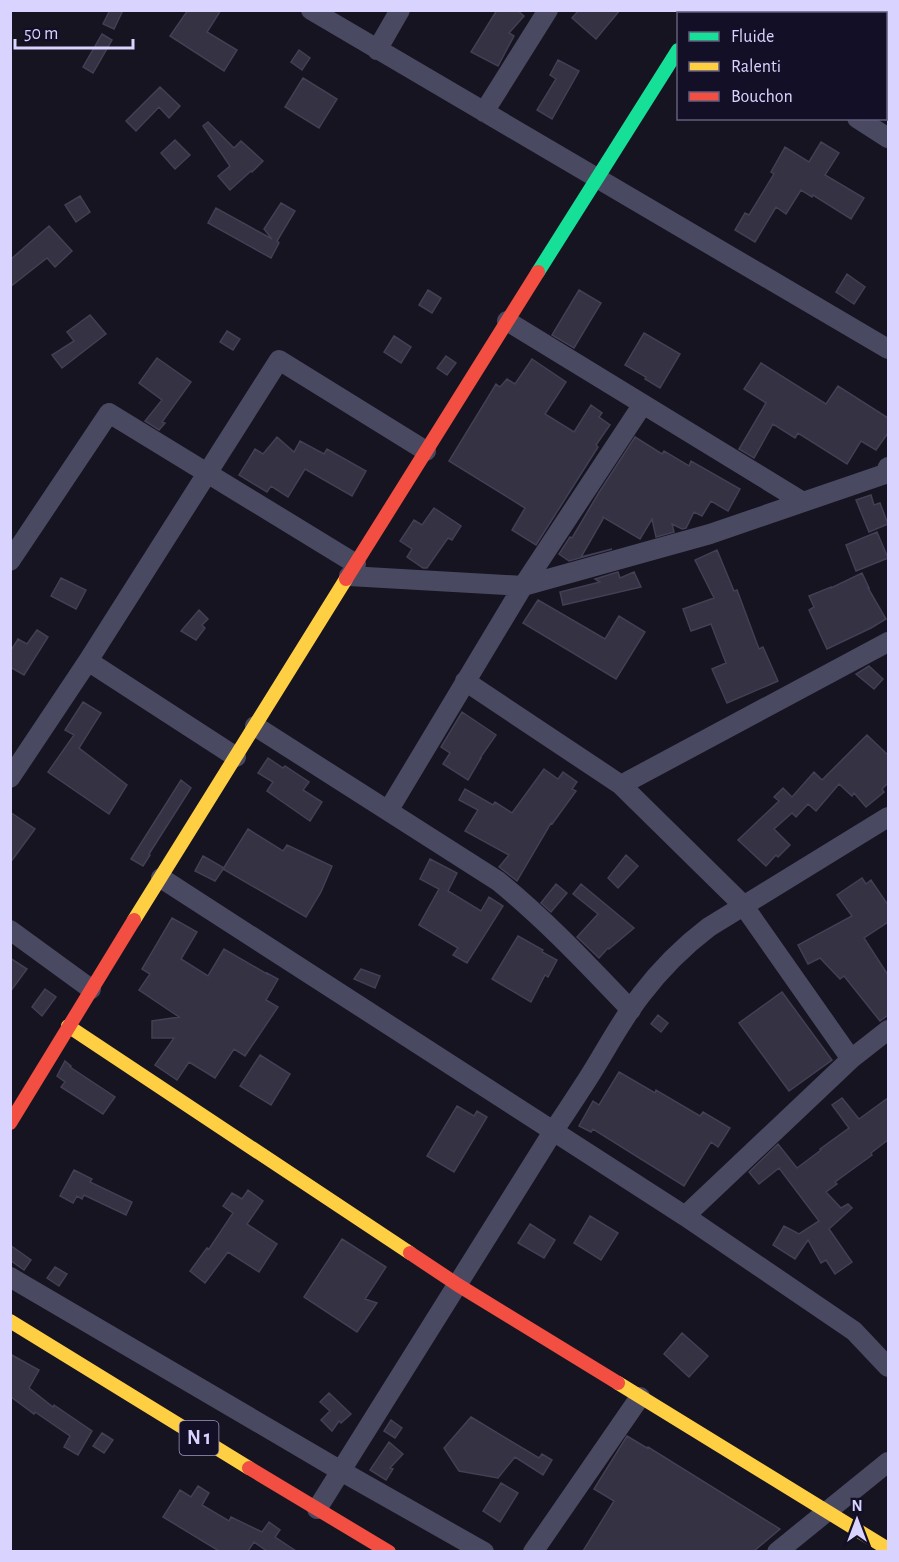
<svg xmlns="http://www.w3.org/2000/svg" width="899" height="1562" font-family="'Alegreya Sans',sans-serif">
<rect width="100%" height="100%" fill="#161421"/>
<path fill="#343243" stroke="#433f54" stroke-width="1.5" d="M110,10H123L114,29L103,24Z
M188,10H221L207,32L237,50L224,71L170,36Z
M497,10H517L524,16L509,33L514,36L498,66L471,52Z
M579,10H620L596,39L572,18Z
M102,34L112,40L93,73L83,67Z
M299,50L310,58L302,70L291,62Z
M558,60L579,71L552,119L537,110L556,79L550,75Z
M303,78L337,99L319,128L285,107Z
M160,87L180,106L169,118L159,107L136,131L126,121Z
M208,122L234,148L241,141L263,161L252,172L251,171L230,190L218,176L230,166L203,126Z
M175,140L190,155L175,169L161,153Z
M821,142L839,153L825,175L864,198L851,219L813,195L812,197L801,190L786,214L776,207L755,242L735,230L745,213L749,215L774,174L771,172L785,147L809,162Z
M80,196L90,212L76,222L65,205Z
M281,203L295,211L277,241L279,243L271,258L208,223L216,208L272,239L264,229Z
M49,226L72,251L55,267L47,258L10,287V260Z
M847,274L865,287L854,304L836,292Z
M428,290L441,298L432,313L419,305Z
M579,290L601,303L574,348L552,335Z
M90,315L106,334L62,368L52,355L74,341L67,332Z
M227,331L240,339L233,350L220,342Z
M644,333L680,354L660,388L645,379L646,377L625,365Z
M394,336L411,347L401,363L384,352Z
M446,356L456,363L447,375L437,368Z
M157,358L191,382L162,422L165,423L159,430L145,421L162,400L139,383Z
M532,359L566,382L545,414L574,432L591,405L602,413L599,417L610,425L596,445L598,447L536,545L512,530L525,508L449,461L496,384L500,387L507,379L515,384Z
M761,363L826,404L838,386L888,418V433L876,450L861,441L847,464L798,433L795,438L773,424L754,458L739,449L766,403L744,389Z
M277,437L294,452L300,441L324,454L327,449L366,471L352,496L305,469L288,497L271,486L267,492L239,475L255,449L263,454Z
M635,437L662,454L664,451L689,466L691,461L740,489L728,511L711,501L702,516L694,512L686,528L682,529L672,524L674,532L656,537L652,519L640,539L603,517V519L581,557L612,549L569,561L559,554L570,537L572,538L598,494Z
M871,495L874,505L880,503L888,524L869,532L856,500Z
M434,508L461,526L452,540L448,538L427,568H423L407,557L412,549L400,541L414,520L422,525Z
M877,532L888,558L856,571L846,545Z
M717,550L734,591L737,590L759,649L763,647L778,681L727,703L712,669L726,663L711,624L691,631L683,609L714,598L695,560Z
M618,572L620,578L634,572L641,587L563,605L560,592L600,582L595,579Z
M862,573L869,588H868L886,619L871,628L827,649L809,610L814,607L809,596L831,587V588Z
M61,578L86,590L76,609L51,596Z
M538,600L605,639L619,616L645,632L616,679L523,623Z
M199,610L208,619L202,625L205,628L196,640L181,631Z
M37,630L48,637L24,675L10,667V652L18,639L27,644Z
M869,666L883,679L874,689L856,674Z
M83,702L101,713L79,748L127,785L109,814L48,772L74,735L65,730Z
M462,712L496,735L480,758H481L468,780L443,764L450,753L441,747Z
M867,735L888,755V783L882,789L884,792L866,807L854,793L852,796L839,784L816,811L808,804L796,817L792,813L774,829L790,845L778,857L776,855L766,866L738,840L779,801L774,797L783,788L792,797L814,772L822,780Z
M268,758L283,768L285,766L309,782L303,790L322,802L310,821L267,791L273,782L258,773Z
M544,769L558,779L563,772L577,782L572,789L576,791L552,824L551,823L517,881L499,867L509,855L465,831L478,810L459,800L465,789L493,805L495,802L512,813Z
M181,780L191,788L149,854L150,855L143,866L131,859Z
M10,812L35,829L10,863Z
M248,829L283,851L287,845L332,866L321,892L306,917L223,869Z
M626,855L638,866L618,888L608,878Z
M203,856L224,868L215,881L195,871Z
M430,859L457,873L448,891L481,911L489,897L503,906L467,963L453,955L458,948L419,925L439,889L420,879Z
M862,878L866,884L871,880L888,905V922L864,938L888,975V1015L880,1021L844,976L840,979L820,958L808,964L798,945L852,916L837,895Z
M556,884L567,893L551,912L541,903Z
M581,884L634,928L609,949L608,948L599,958L577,937L598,914L573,894Z
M172,918L197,932L181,959L208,976L224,949L267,974V973L278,979L266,1000L278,1007L245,1056L234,1049L215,1078L189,1062L177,1080L155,1065L174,1038H152V1021L179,1017L139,990L150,974L142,969Z
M518,936L543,950L542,952L557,960L548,977L545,975L531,1002L492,979Z
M10,958L27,969L10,992Z
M361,969L380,976L375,988L354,979Z
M45,989L56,997L42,1016L32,1007Z
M782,992L832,1060L789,1091L739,1023Z
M658,1015L668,1023L661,1032L651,1024Z
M260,1055L290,1074L271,1105L240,1086Z
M65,1061L71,1066L70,1067L115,1097L103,1114L61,1087L65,1082L57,1076Z
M619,1072L655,1093L656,1090L700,1116L703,1112L730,1128L718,1147L711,1142L684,1186L593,1129L591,1132L579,1126L593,1101L599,1105Z
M842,1098L859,1119L888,1098V1140L871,1153L872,1155L835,1182L837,1184L826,1192L841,1208L848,1204L852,1208L829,1229L852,1262L835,1274L826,1260L821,1263L808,1240L795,1259L773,1245L784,1226L799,1234L819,1221L779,1168L759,1184L749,1172L778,1144L797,1168L821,1150L820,1149L849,1128L832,1105Z
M457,1106L474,1116L477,1111L487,1117L454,1172L427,1156Z
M74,1170L92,1179L90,1182L132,1202L126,1215L84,1195L82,1199L77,1196L73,1203L60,1196Z
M248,1190L263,1201L247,1224L277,1244L259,1272L228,1252L205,1283L190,1271L207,1248L209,1249L233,1213L223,1206L232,1193L242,1199Z
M590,1216L618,1233L601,1260L574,1243Z
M530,1224L555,1240L544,1258L518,1243Z
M342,1239L386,1267L365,1299L377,1303L357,1332L304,1297Z
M10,1245L31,1260L24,1270L10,1260Z
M55,1267L67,1274L59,1286L47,1278Z
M682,1333L708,1356L689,1377L664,1354Z
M10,1354L39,1370L29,1388L53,1407L54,1405L92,1431L78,1455L64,1447L70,1436L35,1412L34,1414L10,1396Z
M329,1393L351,1414L341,1423L339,1421L332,1431L321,1420L330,1411L320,1402Z
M471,1417L539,1458L542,1454L552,1460L543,1475L515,1457L498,1478L459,1471L444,1448Z
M391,1420L402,1428L395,1438L384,1431Z
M102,1433L113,1440L104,1453L93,1446Z
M627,1436L647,1448L648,1447L780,1529L754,1551H583L614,1501L594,1489Z
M389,1442L403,1454L390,1468L393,1469L386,1480L370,1470Z
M501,1483L518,1493L500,1522L483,1511Z
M198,1486L209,1493L202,1505L229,1521L231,1517L262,1532L269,1522L280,1530L275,1537L296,1551H267L254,1542L248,1551H219L163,1517L180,1490L191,1497Z"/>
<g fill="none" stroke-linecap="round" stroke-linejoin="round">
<path stroke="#4a4962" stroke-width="20" d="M311,10L888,349
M702,14L704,10
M377,50L400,10
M886,61L888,57
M484,112L548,10
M857,118L888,138
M507,321L803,502
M10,561L109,413L356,564
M349,576L523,586L710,534L885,474L888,467
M88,661L236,757
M465,681L621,785L743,905L851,1059
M255,726L498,881C546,920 588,965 631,1010
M10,778L88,661L279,360L426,451
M621,785L888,642
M388,811L523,586L643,404
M161,878L685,1216L854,1331L888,1367
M10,930L91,989
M685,1216L851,1059L888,1030
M10,1277L341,1471L484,1552
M317,1509L554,1130C565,1114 576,1097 587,1080C605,1052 620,1022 641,995C660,970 684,946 709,927L888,817
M533,1552L640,1397
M777,1552L888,1462"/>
<path stroke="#16e098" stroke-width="14" d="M538,272L678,50"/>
<path stroke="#ffcf43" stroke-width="14" d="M134,920L346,579
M68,1026L410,1253
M10,1321L249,1468
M618,1383L888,1549"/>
<path stroke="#f24e42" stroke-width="14" d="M346,579L538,272
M10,1123L134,920
M410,1253L458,1285L618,1383
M249,1468L389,1552"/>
</g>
<g text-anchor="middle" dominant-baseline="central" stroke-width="4.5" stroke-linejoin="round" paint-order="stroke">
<rect fill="#130f26" stroke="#9e99be" stroke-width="1.5" x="179.5" y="1421" width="39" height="34" rx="4.5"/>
<g font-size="20" font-weight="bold" fill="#d9d4ff">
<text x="199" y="1438">N 1</text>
</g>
</g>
<rect width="899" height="1562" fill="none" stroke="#d9d4ff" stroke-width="24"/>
<rect x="677" y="12" width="210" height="108" fill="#130f26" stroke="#625e7d" stroke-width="1.5"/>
<rect x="689" y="32" width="30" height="9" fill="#16e098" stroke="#625e7d" stroke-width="1.5"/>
<text x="731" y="42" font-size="18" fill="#d9d4ff">Fluide</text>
<rect x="689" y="62" width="30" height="9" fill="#ffcf43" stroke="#625e7d" stroke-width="1.5"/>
<text x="731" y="72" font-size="18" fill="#d9d4ff">Ralenti</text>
<rect x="689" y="92" width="30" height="9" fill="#f24e42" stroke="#625e7d" stroke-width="1.5"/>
<text x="731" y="102" font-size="18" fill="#d9d4ff">Bouchon</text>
<g transform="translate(857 1520)" stroke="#130f26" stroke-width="4.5" paint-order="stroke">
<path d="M0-4.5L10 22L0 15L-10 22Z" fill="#d9d4ff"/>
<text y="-9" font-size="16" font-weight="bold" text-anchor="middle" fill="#d9d4ff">N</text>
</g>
<path d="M15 39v9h118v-9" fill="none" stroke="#d9d4ff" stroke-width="3"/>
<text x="24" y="39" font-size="18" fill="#d9d4ff" stroke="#130f26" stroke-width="4.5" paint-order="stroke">50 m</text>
</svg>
